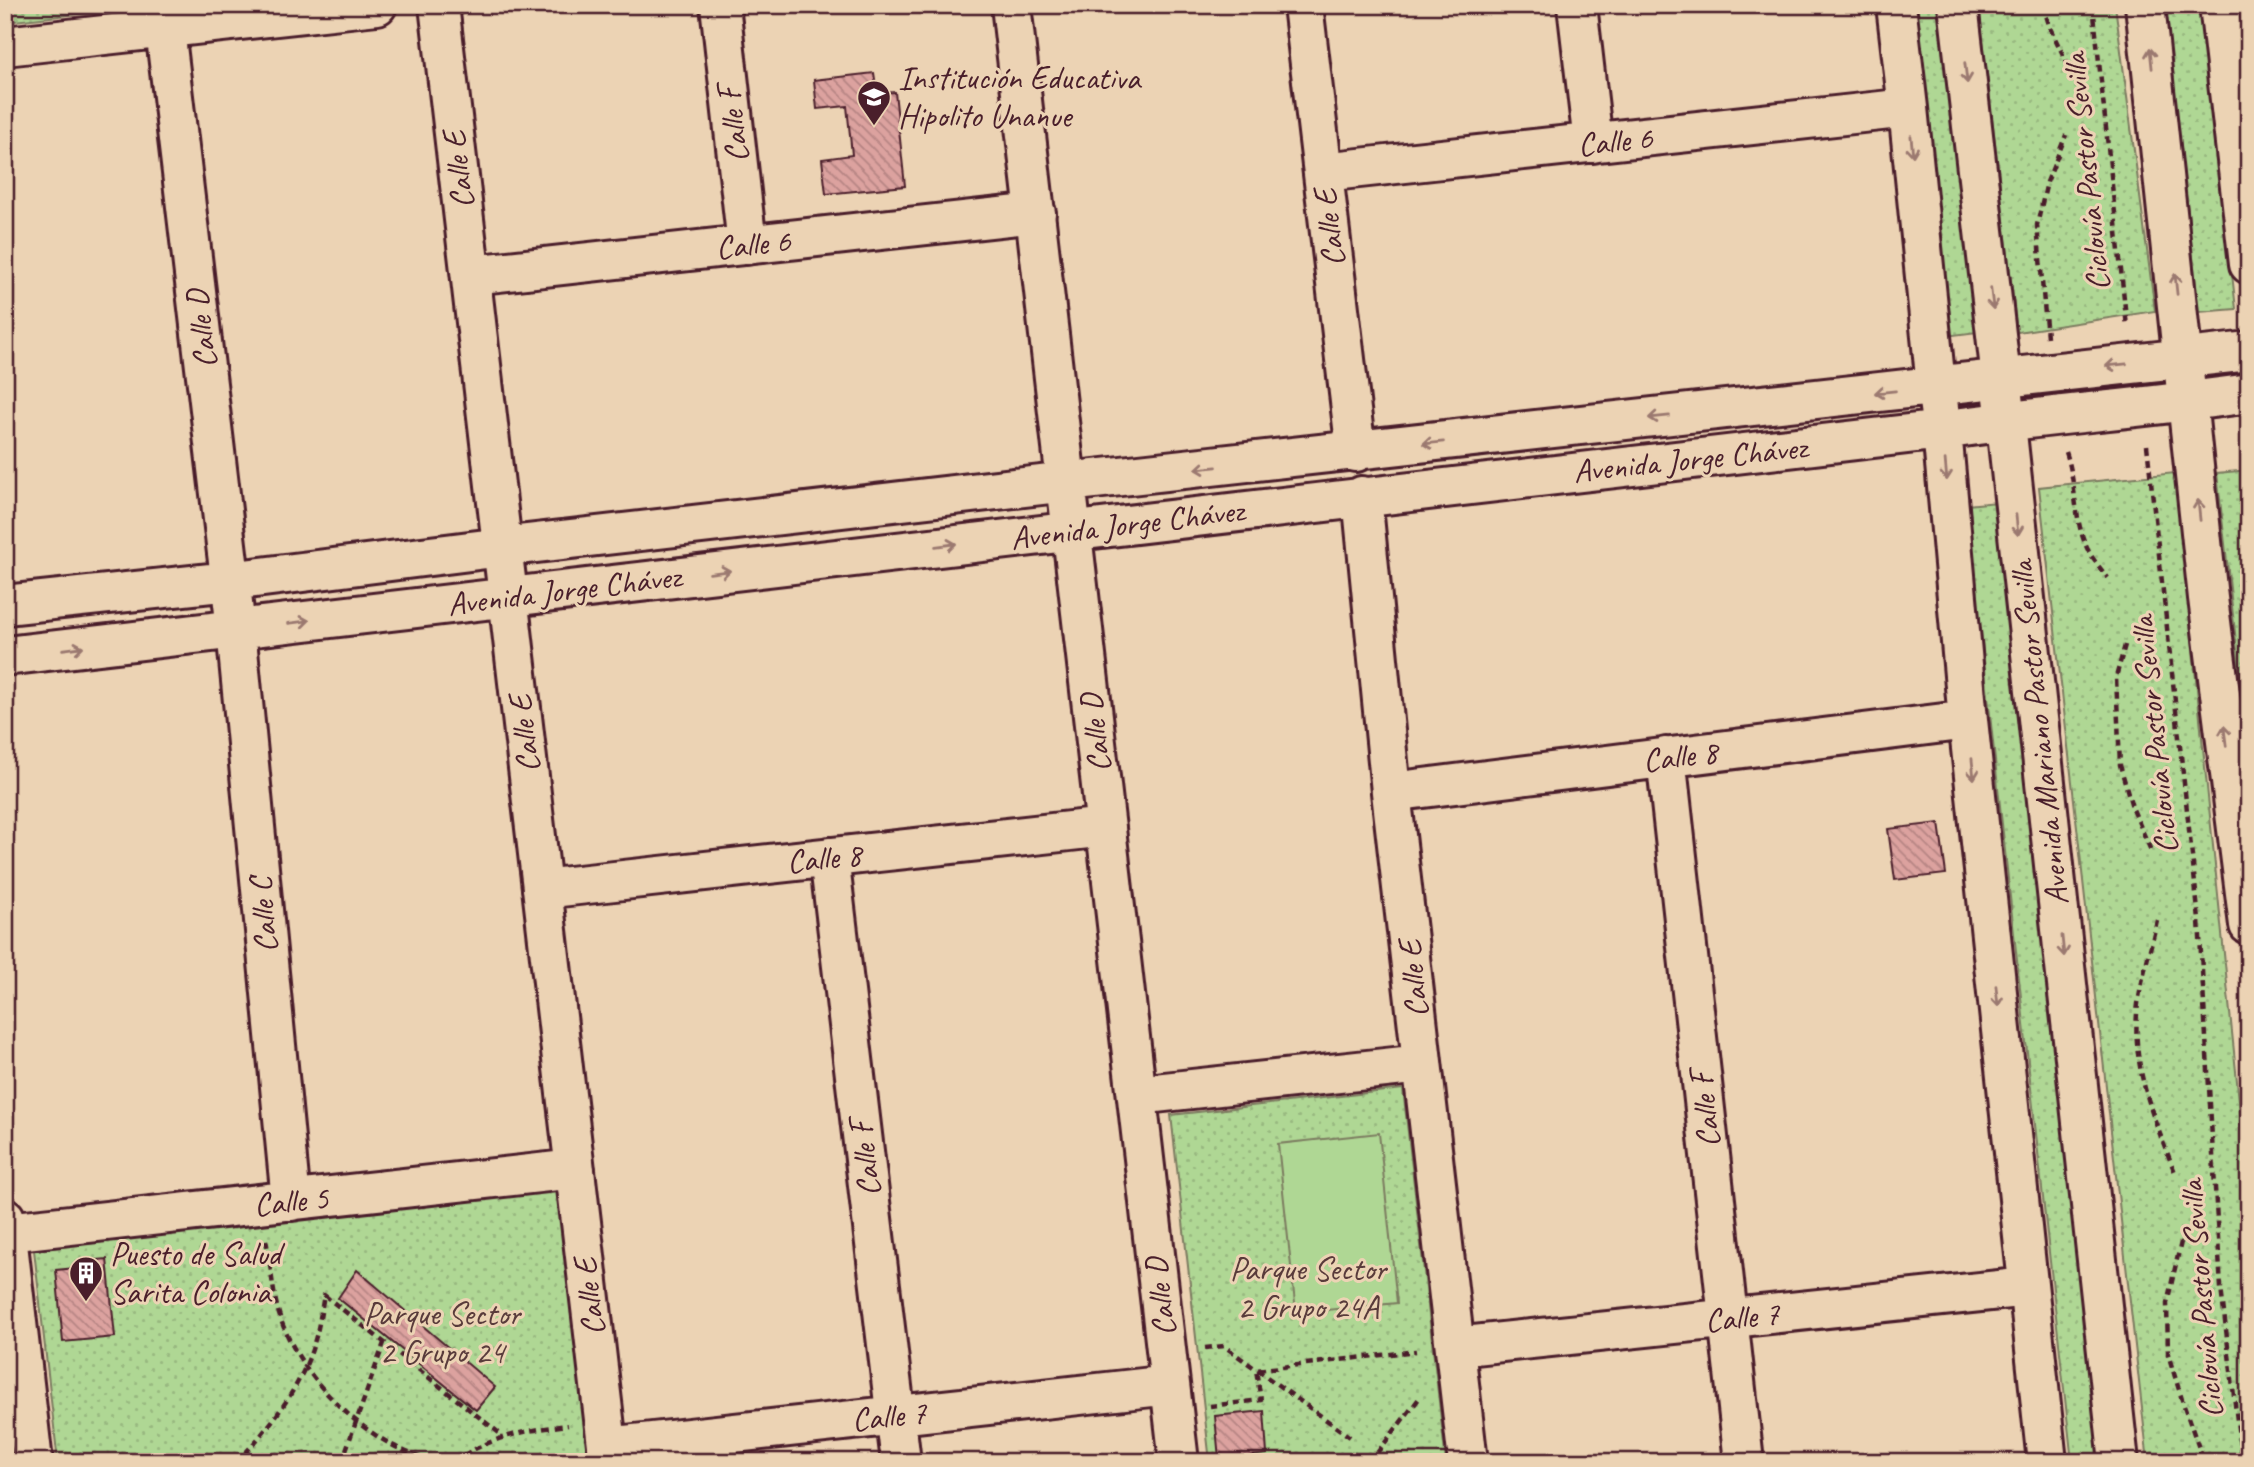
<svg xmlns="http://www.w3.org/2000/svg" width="2254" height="1467" font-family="Caveat,sans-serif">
<defs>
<pattern id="green-dots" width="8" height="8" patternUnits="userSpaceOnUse" patternTransform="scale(1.75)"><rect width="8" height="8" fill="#afd794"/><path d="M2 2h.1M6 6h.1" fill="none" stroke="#98b880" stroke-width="1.8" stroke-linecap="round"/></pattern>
<pattern id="building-back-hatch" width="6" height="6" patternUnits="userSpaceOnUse" patternTransform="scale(1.75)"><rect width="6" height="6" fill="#dca29f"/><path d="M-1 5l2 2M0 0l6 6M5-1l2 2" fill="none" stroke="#b48382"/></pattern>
</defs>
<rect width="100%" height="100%" fill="#ecd3b4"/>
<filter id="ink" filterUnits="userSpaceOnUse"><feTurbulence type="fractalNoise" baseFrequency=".0143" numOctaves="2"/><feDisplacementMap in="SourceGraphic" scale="14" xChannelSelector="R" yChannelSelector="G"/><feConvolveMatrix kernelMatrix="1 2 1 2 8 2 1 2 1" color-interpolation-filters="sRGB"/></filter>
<g filter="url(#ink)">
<path fill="url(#green-dots)" stroke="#7c7b60" stroke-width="2" d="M5,5H159L5,22Z
M1906,5H1939L1978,332L1946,336Z
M1979,5H2115L2155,311L2017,332Z
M2165,5H2201L2236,309L2199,312Z
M2249,470V757L2217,473Z
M2175,473L2249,1199V1462H2148L2039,487Z
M1997,502L2106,1462H2072L1967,505Z
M1403,1089L1446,1462H1210L1171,1115Z
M562,1188L588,1462H58L34,1250Z"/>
<path fill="#afd794" stroke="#7c7b60" stroke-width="2" d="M1379,1133L1397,1303L1296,1313L1278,1144Z"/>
<path fill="url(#building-back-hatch)" stroke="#4a1f2b" stroke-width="2" d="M874,73L877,93L895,92L905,186L826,194L822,159L852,155L847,106L817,109L814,80Z
M1939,823L1946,874L1895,880L1888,829Z
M107,1259L115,1337L63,1342L56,1270L76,1268V1262Z
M357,1270L495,1387L476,1410L338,1298Z
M1264,1411L1267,1454L1219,1459L1215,1416Z"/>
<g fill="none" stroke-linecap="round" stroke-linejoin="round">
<g stroke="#4a1f2b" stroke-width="44">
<path id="street" d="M439,5L609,1462
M720,5L747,245
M1011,5L1179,1462
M1303,5L1356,452
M1577,5L1593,143
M1896,5L1908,108L1936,386L1942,430L1968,720L2047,1462
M2219,5L2249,264
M165,29L236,629L291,1201
M5,46L377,5
M1323,172L1908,108
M471,275L1036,213
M1362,496L1391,792L1468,1462
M5,605L230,581L502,547L1067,482L2249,351
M5,656L1942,430C2044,415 2147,408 2249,393
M1666,757L1744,1462
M1391,792L1968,720
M829,857L901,1462
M542,889L1106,827
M1137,1095L1422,1064
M5,1218L33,1462
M7,1232L575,1169
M1455,1347L2028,1287
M607,1447L1170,1385"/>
</g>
<g stroke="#4a1f2b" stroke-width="44">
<path id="secondary" d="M1958,5L2001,378L2119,1462
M2145,5L2208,598L2249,925"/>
</g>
<path stroke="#4a1f2b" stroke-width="4.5" stroke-dasharray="7 5" stroke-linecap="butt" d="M2043,5L2050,28L2071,71
M2093,5L2127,327
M2047,337L2037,225L2047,182L2066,135
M2147,445L2199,920L2221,1288L2242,1462
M2066,452C2077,484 2073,520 2088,550C2093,560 2101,569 2108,578
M2125,645L2116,677L2120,765L2132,807L2152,853
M2157,920C2151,948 2142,976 2138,1004C2130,1065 2154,1119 2176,1175
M266,1240C271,1264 272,1290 279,1314C299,1379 370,1448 437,1462
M2181,1242L2167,1303L2168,1354L2184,1406L2204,1462
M1205,1348L1224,1346L1350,1437
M1210,1406L1261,1400L1256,1370L1416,1351
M346,1450L384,1343
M237,1462C269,1428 301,1388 314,1343C319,1328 321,1311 324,1295L503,1436
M454,1462C488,1437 527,1430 568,1425
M1370,1462L1421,1396"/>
<use href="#street" stroke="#ecd3b4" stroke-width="38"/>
<use href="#secondary" stroke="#ecd3b4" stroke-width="38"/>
</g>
<defs><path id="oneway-shaft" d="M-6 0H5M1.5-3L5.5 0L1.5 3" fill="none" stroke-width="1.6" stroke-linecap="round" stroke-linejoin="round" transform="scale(1.75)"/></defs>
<g stroke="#9b7970">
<use href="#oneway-shaft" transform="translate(2151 58) rotate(-96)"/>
<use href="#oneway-shaft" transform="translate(1966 73) rotate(83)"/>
<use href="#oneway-shaft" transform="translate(1912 146) rotate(84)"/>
<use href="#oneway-shaft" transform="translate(2176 284) rotate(-96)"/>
<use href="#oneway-shaft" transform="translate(1992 299) rotate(83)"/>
<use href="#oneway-shaft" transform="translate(2116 365) rotate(174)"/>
<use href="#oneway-shaft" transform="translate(1885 392) rotate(174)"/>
<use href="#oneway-shaft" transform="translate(1659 417) rotate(174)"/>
<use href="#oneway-shaft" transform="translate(1433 443) rotate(174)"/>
<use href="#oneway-shaft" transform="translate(1206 468) rotate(174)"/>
<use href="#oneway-shaft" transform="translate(1946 470) rotate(85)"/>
<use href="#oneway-shaft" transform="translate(2199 510) rotate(-96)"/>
<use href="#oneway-shaft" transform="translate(2017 525) rotate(84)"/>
<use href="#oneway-shaft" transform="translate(946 545) rotate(-7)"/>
<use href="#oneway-shaft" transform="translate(720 572) rotate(-7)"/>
<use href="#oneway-shaft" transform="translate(299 622) rotate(-7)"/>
<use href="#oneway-shaft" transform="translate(73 648) rotate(-7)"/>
<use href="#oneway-shaft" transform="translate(2225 736) rotate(-97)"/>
<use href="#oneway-shaft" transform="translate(1973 769) rotate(84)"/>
<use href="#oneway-shaft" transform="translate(2063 946) rotate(84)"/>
<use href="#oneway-shaft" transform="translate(1997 996) rotate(84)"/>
</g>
</g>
<defs>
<g id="school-pin" transform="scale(1.75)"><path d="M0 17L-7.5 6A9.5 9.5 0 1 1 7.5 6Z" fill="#4a1f2b" stroke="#ecd3b4"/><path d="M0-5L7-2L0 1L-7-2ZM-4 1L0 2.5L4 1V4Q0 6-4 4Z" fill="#fff"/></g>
<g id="building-pin" transform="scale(1.75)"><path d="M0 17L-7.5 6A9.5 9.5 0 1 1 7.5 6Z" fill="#4a1f2b" stroke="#ecd3b4"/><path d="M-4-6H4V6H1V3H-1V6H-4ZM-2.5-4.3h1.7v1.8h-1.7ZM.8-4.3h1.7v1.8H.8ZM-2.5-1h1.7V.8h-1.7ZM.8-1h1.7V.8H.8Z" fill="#fff"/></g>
</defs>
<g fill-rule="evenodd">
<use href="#school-pin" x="874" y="97"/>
<use href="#building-pin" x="86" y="1273"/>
</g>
<g text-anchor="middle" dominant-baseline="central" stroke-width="6" stroke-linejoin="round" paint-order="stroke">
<g font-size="33" fill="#4a1f2b" stroke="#ecd3b4" text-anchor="start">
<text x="898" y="78">Institución Educativa<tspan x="898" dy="38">Hipolito Unanue</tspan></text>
<text x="110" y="1254">Puesto de Salud<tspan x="110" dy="38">Sarita Colonia</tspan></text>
</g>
<g font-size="33" fill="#4a1f2b" stroke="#ecd3b4">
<text transform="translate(733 125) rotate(-97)">Calle F</text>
<text transform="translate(1615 141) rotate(-6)">Calle 6</text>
<text transform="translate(458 170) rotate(-97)">Calle E</text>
<text transform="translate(2086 172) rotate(-96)">Ciclovía Pastor Sevilla</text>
<text transform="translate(1329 228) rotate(-97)">Calle E</text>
<text transform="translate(753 244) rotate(-6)">Calle 6</text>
<text transform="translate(201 329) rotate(-97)">Calle D</text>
<text transform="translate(1690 459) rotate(-6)">Avenida Jorge Chávez</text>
<text transform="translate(1127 524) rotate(-7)">Avenida Jorge Chávez</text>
<text transform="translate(564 590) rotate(-7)">Avenida Jorge Chávez</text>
<text transform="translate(1095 733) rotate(-97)">Calle D</text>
<text transform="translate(2039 733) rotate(-96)">Avenida Mariano Pastor Sevilla</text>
<text transform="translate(524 734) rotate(-97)">Calle E</text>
<text transform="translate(2154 735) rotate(-96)">Ciclovía Pastor Sevilla</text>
<text transform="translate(1680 756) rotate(-7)">Calle 8</text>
<text transform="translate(824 858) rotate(-6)">Calle 8</text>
<text transform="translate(263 915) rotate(-95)">Calle C</text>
<text transform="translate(1413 979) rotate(-96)">Calle E</text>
<text transform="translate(1705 1110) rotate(-96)">Calle F</text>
<text transform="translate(865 1159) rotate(-97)">Calle F</text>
<text transform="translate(291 1201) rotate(-6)">Calle 5</text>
<text transform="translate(589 1297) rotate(-97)">Calle E</text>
<text transform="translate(1160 1297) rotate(-97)">Calle D</text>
<text transform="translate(2201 1299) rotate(-95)">Ciclovía Pastor Sevilla</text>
<text transform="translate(1742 1317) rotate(-6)">Calle 7</text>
<text transform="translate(889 1416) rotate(-6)">Calle 7</text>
</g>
<g font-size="33" fill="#593b3b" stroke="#ecd3b4">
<text x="1308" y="1269">Parque Sector<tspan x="1308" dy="38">2 Grupo 24A</tspan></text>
<text x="442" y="1314">Parque Sector<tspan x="442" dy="38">2 Grupo 24</tspan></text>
</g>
</g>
<rect width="2254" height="1467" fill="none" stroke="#ecd3b4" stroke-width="28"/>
<rect x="14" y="14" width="2226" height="1439" fill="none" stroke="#4a1f2b" stroke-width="2.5" filter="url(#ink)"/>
</svg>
